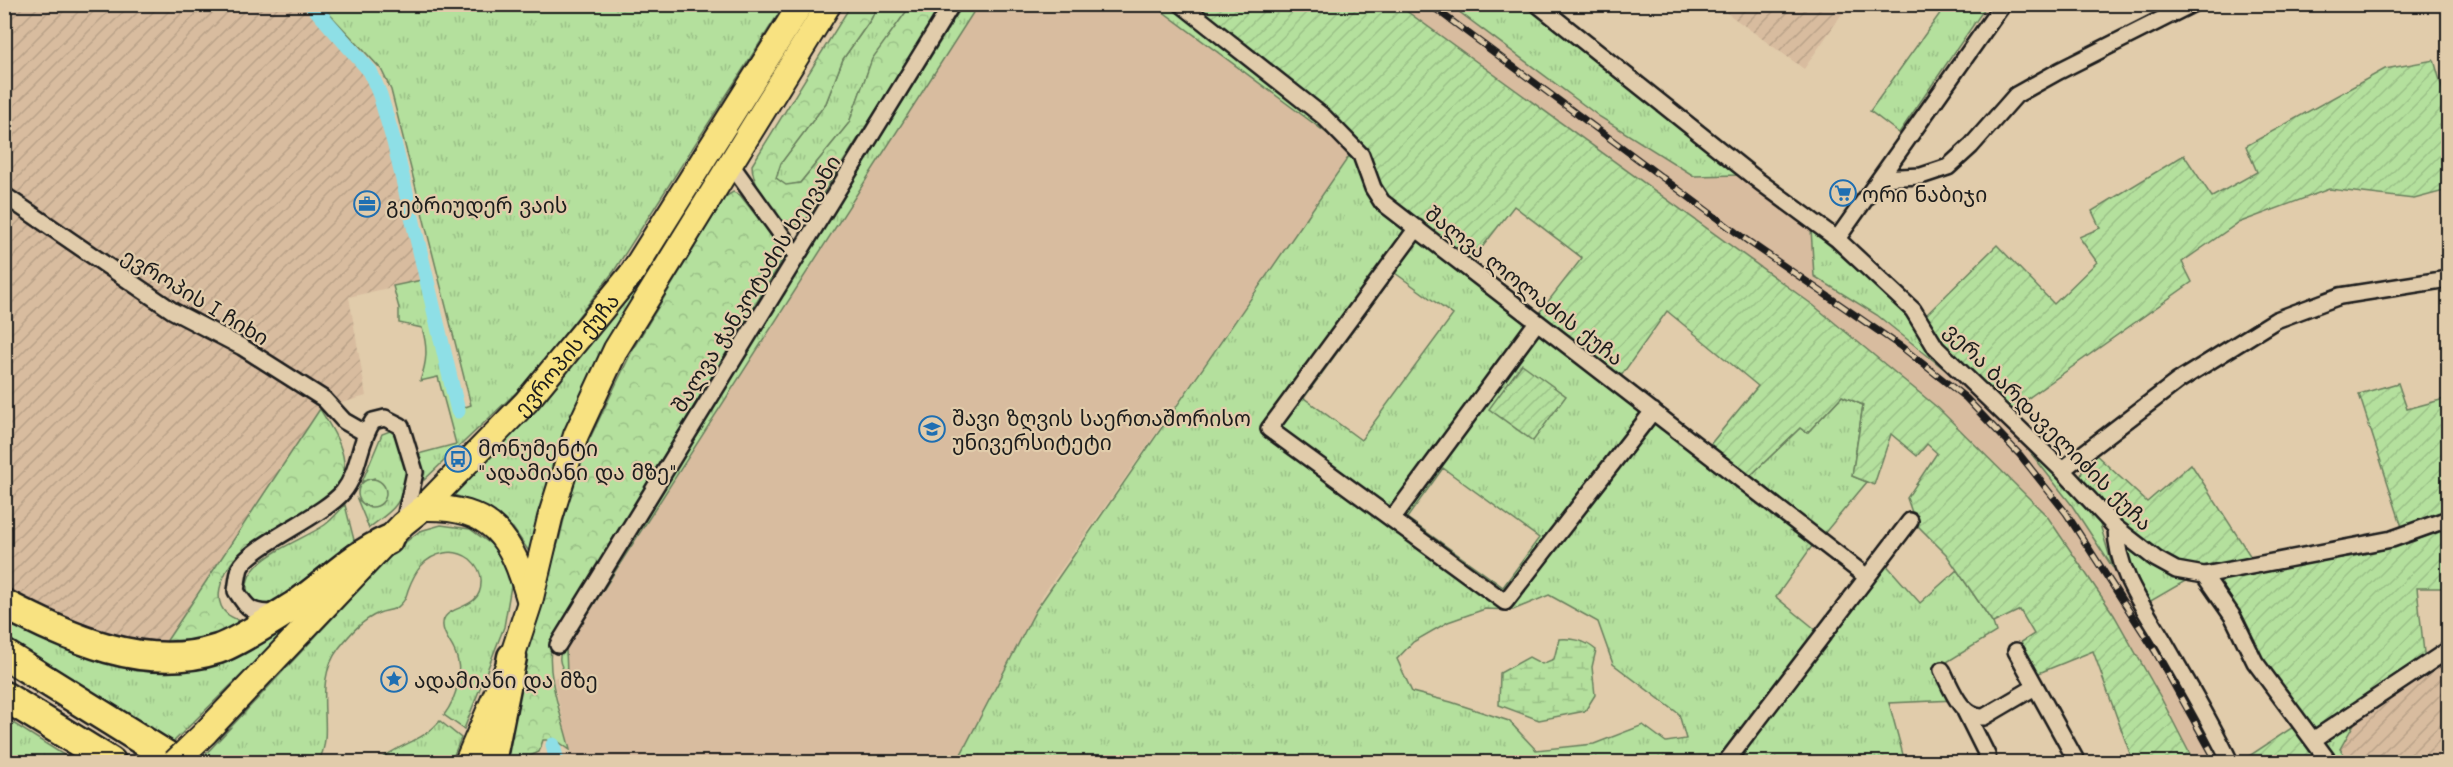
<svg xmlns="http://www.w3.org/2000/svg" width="2453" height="767" font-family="Mali,'Noto Sans Georgian',sans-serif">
<defs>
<pattern id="industrial-furrows" width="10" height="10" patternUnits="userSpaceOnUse" patternTransform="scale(1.5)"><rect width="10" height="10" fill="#d8bc9f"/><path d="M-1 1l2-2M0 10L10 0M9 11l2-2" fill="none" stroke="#b9a188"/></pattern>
<pattern id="grass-tufts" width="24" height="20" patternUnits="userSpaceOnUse" patternTransform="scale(1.5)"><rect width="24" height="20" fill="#b4e09d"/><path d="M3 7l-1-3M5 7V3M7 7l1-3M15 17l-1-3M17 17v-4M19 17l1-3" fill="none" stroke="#9ac087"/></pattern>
<pattern id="forest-crowns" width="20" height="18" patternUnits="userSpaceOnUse" patternTransform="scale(1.5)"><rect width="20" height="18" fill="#b4e09d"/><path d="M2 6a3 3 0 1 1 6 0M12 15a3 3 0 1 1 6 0" fill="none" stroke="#9ac087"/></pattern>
<pattern id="wetland-marsh" width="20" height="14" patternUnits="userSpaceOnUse" patternTransform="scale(1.5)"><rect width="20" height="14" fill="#b4e09d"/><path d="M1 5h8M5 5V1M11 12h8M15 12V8" fill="none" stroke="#9ac087"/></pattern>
<pattern id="garden-furrows" width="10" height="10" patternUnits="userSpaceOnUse" patternTransform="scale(1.5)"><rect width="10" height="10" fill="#b4e09d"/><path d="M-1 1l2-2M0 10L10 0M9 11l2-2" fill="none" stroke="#9ac087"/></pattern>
</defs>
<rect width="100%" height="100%" fill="#e1ccab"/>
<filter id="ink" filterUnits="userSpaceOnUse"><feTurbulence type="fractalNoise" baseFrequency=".0167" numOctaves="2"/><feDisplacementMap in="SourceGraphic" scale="12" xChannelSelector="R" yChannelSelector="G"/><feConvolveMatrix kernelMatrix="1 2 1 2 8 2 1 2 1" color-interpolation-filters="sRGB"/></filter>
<g filter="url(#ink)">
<path fill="#d8bc9f" d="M978,5H1154L1353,152L1043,595L957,762H573L553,678L567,674L566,648Z
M1398,5H1450L1600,117L1694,176L1739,175L1811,229L1814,276L1877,315L1974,393L2015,433L2071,504L2186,681L2225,762H2194L2160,696L2114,615L2047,517L1938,408L1813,305Z"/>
<path fill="url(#industrial-furrows)" d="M4,5H303L366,76L381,117L422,280L349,297L366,396L320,409L164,645L87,634L5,594Z
M1716,5H1848L1804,69Z
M2448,656V762H2350L2340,749L2359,715Z"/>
<path fill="url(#grass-tufts)" stroke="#687e5c" stroke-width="1.5" fill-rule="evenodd" d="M321,5H784L614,271L527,382L424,480L418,454L456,444L438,377L420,381C427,362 428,348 422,328L399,323V308L393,286L422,280L454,411L471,405L391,90L381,69Z
M878,5H911L872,60L849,123L800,183L786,186L776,178L781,163L826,103L843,59L871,19Z
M963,5H978L566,648L567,674C558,664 558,656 564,644Z
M1154,5H1177L1319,120L1355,154L1414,229L1266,429L1506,606L1653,417L1815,542L1776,597L1820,633L1721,762H957L1036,610L1352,152ZM1549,595L1598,622L1613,664L1679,714L1686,739L1666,742L1643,725L1594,744L1536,750L1509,721L1451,702L1412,692L1397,659L1413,642L1448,622L1485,609L1513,610Z
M1450,5H1527L1739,175L1694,176L1600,117Z
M1946,5H1987L1899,133L1870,111Z
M1811,229L1900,308L1931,350L1974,393L1877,315L1814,276Z
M1417,235L1533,323L1392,512L1275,426ZM1395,273L1453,315L1361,440L1304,398Z
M647,273L590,384L530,553L513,528L474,502L451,494L517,428L569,370Z
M1538,326L1647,412L1504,595L1398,517ZM1443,468L1539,538L1503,587L1407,518Z
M1842,396L1863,405L1852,476L1867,482L1823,535L1749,477L1800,428L1807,433Z
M390,431C410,446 410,488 395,506C389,514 377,521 369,528L357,499L368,507L374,478L362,482L382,434Z
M2015,433L2087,501L2099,521L2113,568L2071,504Z
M345,505L354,540L277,604L255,605C221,565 302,542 326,524C333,519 339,511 345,505Z
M441,525L470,529L499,550L512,580L504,627L464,729L444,715C457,698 464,670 454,650C451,643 443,634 443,626C441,603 481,613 481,583C482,574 477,565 470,559C463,554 453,551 444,553C424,557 415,571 408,590C406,596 406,600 400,605C395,611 386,610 379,613C362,620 350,634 339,648C310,686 337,731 318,762H213L203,757L398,548L420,531Z
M2124,547H2127L2172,576L2187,580L2144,605Z
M1883,561L1920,603L1957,570L1993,623L1996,632L1937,668L1955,700L1889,703L1905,762H1730Z
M4,617L81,655L136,671H182L240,650L287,630L167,748L5,645Z
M2359,715L2340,749L2350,762H2338L2325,744L2327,736Z
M4,718H5L75,762H5Z
M440,721L461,738L451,762H377C398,744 422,742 440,721Z"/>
<path fill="url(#forest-crowns)" stroke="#687e5c" stroke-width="1.5" d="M851,5H878L871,19L843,59L826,103L781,163L776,178L786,185L800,183L849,123L872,59L911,5H943L808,217L793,227C787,226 780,224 776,218C766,207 752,180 752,165Z
M733,192L740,195L786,254L552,641C545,675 562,716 570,750L556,740H543L539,752L530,756L529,762H504L531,628L559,540L577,465L634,347L725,197Z
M320,409C332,429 349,453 343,477C336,504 264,532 243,550C228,563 208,597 227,614C232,618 239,620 244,623L206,642L164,645Z
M358 493a14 14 0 1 1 28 0a14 14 0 1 1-28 0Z"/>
<path fill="url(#wetland-marsh)" stroke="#687e5c" stroke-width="1.5" d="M1559,639C1574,638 1584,640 1596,650L1592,667L1595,695L1585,711L1539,720L1499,705L1500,673L1529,657L1542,664L1554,659Z"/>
<path fill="url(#garden-furrows)" stroke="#687e5c" stroke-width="1.5" d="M1207,4L1398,5L1813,305L1938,408L2047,516L2114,615L2160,696L2194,762H2133L2093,651L2034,675L2017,645L2034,634L2020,610L1993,623L1946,554L1916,524L1907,498L1937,453L1927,444L1917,456L1891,434L1874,485L1852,476L1863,405L1842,396L1807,433L1800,428L1749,477L1709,446L1758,386L1667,311L1621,376L1539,313L1582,258L1514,206L1470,263L1385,200L1366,156L1200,14Z
M2434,60L2448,108V190L2414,199L2329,189L2238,223L2182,262L2192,282L2010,411L1948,350L1926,315L1997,245L2054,304L2097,262L2079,237L2100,228L2092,211L2184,155L2212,197L2257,172L2246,146L2385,69Z
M1522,364L1566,396L1533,441L1489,409Z
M2398,383L2407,409L2448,398V510L2402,527L2359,394Z
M2095,454L2147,502L2191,464L2251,557L2206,567L2183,565L2165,557L2151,548L2092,494L2081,476L2083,468Z
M2448,528V588H2417L2425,662L2316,730L2259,658L2216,580L2221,576L2355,556L2402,545Z
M2293,727L2318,762H2248L2246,758Z"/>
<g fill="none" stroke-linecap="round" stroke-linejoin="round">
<path stroke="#8edfe6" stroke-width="15" d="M311,4L370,71L380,95L394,142L458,411
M553,745L557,762"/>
<g stroke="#1c1c1c" stroke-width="20">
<path id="street" d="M1181,4L1324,117L1361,155L1373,188L1382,202L1867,577
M1537,4L1760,182L1837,239L1913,310L1936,348L2062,470L2116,528L2156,559L2176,570L2204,575L2392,539L2448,519
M730,163L796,255
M1880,178L1921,176L1948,167L1971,146L2016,95L2059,71L2192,4
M4,195L173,311L242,347L324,399L344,421L365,433
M1417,228L1269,429L1505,602L1653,411
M1837,239L2003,4
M2062,470L2178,381L2276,320L2340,296L2448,279
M1392,519L1537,322
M2116,528C2116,572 2145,609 2166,645C2188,684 2211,722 2230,762
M2204,575L2233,617L2255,662L2329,762
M276,613C252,613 249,611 236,591C237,584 238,575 240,568C250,546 323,516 343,492C360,471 358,443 373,421L385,418L401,426L415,472L404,523
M558,645L952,4
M2016,651L2077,762
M1942,670C1951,687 1961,719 1984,717L2035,687
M1965,711L1987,755L1988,762
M2313,740L2448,650
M1726,762L1910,521"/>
</g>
<g stroke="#1c1c1c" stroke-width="28">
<g id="primary">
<path d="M423,508C493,506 511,537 529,599"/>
<path id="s1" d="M205,733L403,524L423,508L526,402L632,273L801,4"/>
<path d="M467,762L512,657L530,602L550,518L576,435L616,349L829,4"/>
</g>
</g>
<g stroke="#1c1c1c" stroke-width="33">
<path id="highway" d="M4,604C70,638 144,673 218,649C237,643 276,617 294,606C326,585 352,556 388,540
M4,654L177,762
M4,696L111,762
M491,762L512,657"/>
</g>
<use href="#street" stroke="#e1ccab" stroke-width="15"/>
<use href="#primary" stroke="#f8e281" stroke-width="24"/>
<use href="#highway" stroke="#f8e281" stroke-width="28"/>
<g stroke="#1c1c1c" stroke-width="7">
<path id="rail" d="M1429,4L1745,239L1903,348L1966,398L2020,455L2066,513L2155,651L2217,762"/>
</g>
<use href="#rail" stroke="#e1ccab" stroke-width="4.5" stroke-dasharray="14" stroke-linecap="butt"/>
<g stroke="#1c1c1c" stroke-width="28" stroke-linecap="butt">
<path id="primary-bridge" d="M175,762L205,733"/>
</g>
<use href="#primary-bridge" stroke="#f8e281" stroke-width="24"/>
</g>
</g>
<defs>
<g id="supermarket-ring" transform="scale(1.35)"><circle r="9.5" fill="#e1ccab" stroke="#1f6fb2" stroke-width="1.5"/><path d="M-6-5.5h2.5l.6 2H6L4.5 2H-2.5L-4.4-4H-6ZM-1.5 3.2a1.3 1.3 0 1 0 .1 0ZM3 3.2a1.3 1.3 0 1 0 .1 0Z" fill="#1f6fb2"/></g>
<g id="office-ring" transform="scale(1.35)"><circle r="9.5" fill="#e1ccab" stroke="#1f6fb2" stroke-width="1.5"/><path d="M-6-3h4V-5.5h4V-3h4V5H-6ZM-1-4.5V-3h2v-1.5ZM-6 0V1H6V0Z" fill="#1f6fb2"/></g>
<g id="university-ring" transform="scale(1.35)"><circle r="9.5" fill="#e1ccab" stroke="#1f6fb2" stroke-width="1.5"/><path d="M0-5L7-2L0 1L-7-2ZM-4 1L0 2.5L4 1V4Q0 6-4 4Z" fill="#1f6fb2"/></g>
<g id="bus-ring" transform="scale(1.35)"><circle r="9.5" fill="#e1ccab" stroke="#1f6fb2" stroke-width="1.5"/><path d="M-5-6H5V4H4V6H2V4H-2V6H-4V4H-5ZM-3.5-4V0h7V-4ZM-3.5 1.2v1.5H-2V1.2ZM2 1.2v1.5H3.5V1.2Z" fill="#1f6fb2"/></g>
<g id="sight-ring" transform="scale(1.35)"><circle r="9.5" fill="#e1ccab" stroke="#1f6fb2" stroke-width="1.5"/><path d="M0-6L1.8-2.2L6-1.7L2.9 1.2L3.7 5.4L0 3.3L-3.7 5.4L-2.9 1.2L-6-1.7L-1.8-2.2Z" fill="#1f6fb2"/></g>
</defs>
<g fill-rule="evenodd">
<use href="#supermarket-ring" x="1843" y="193"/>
<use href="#office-ring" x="367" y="204"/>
<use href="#university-ring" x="932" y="429"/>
<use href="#bus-ring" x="458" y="459"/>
<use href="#sight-ring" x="394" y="679"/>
</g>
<g text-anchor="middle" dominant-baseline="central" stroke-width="4.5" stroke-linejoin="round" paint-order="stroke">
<g font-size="21" fill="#1c1c1c" stroke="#e1ccab" text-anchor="start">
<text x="1862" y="193">ორი ნაბიჯი</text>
<text x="386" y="204">გებრიუდერ ვაის</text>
<text x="952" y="417">შავი ზღვის საერთაშორისო<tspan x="952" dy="24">უნივერსიტეტი</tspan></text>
<text x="478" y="447">მონუმენტი<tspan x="478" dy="24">"ადამიანი და მზე"</tspan></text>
<text x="414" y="679">ადამიანი და მზე</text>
</g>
<g font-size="21" fill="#1c1c1c" stroke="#e1ccab">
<text transform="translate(755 283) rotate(-58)">შალვა ჭანკოტაძის ხეივანი</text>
<text transform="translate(1525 285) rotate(38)">შალვა ლოლაძის ქუჩა</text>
<text transform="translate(196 296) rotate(31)">ევროპის I ჩიხი</text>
<text stroke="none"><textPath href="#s1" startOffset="524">ევროპის ქუჩა</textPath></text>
<text transform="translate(2049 426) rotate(45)">ვერა ბარდაველიძის ქუჩა</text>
</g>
</g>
<rect width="2453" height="767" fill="none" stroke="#e1ccab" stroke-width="24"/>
<rect x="12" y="12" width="2429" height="743" fill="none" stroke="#1c1c1c" stroke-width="2" filter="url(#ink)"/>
</svg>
